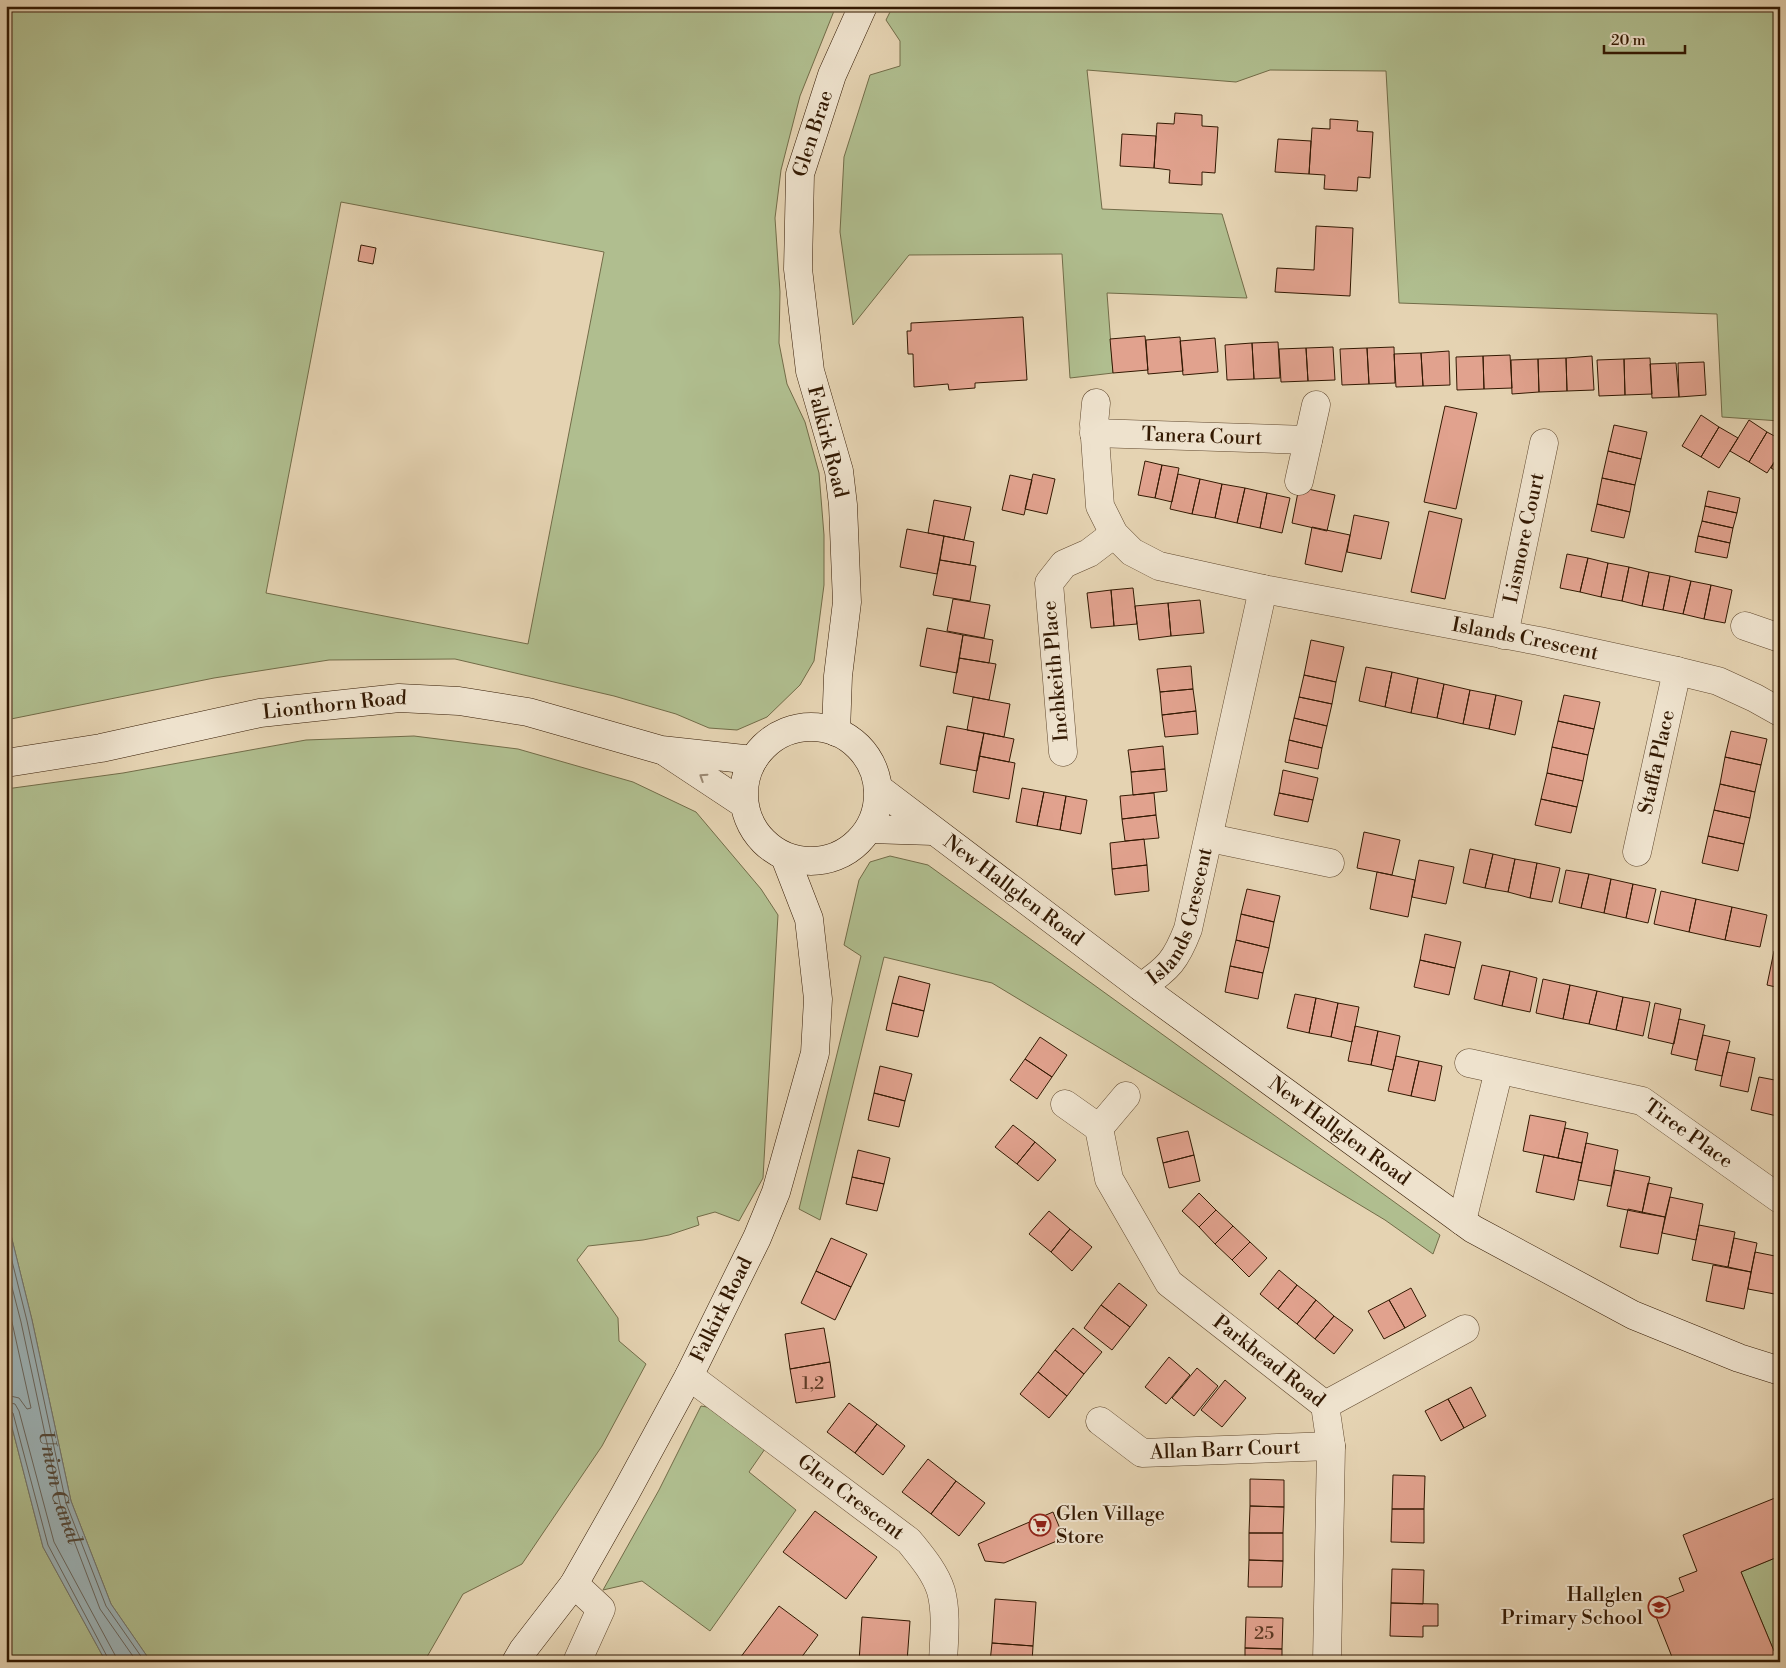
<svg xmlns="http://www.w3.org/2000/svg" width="1786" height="1668" font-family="'Libre Bodoni',serif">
<rect width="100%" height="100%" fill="#e5d3b2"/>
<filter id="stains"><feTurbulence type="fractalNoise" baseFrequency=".004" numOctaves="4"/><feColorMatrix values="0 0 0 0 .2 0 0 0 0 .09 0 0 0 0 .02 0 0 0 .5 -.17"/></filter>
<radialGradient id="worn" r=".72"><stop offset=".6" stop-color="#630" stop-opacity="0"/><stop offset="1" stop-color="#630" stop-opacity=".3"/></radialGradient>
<path fill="#b0be8f" stroke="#726c48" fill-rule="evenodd" d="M6,6H836L800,96L781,170L775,218L780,292L779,343L787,384L805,422L819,473L824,535V585L814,661L800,685L767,717L737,730L709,728L676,714L614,696L455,659L329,660L214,678L6,720ZM341,202L604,252L528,644L266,593Z
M893,6H1780V421L1722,417L1717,314L1399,303L1386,71L1270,70L1236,82L1087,70L1102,209L1222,214L1247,298L1107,293L1113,373L1070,378L1062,254L909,255L853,325L840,232L844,157L870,75L900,66V41L886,20Z
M414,736L518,749L633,782L696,812L761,889L778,915L763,1178L739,1221L715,1212L697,1217L699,1225L669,1235L643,1240L588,1246L577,1260L618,1318L619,1341L646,1364L602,1446L522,1564L463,1594L424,1662H151L111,1604L71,1501L32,1320L6,1215V789L123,773L306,740Z
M890,856L928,865L1440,1235L1433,1254L1385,1220L992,983L884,957L820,1220L799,1209L861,956L844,945L859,880L870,862Z
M6,1404L43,1547L106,1662H6Z
M701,1406L719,1409L767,1446L749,1472L796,1510L710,1631L642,1581L603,1590L659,1490Z
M1780,1556V1649L1774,1651L1741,1572Z"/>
<path fill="#9cb4b9" stroke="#727670" d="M6,1215L32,1320L71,1501L111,1604L151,1662H106L43,1547L6,1404Z"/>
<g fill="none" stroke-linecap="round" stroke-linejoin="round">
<g stroke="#68665e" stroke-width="1">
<path d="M6,1237L27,1321L66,1503L106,1606L145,1662"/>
<path id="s1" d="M6,1264L21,1322L60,1504L100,1609L137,1662"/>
<path d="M6,1295L31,1408L27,1409L19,1398L6,1395"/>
<path d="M6,1402L15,1404L19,1411L54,1542L115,1655L117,1662"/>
<path d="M6,1408L13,1413L48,1545L110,1662"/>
</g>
</g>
<path fill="#e1a28e" stroke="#331902" d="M1175,113L1202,115V126L1218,127L1215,173L1202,172V185L1169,183L1170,170L1154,168L1157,123L1174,124Z
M1330,119L1358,121L1357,131L1373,132L1370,178L1358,177L1357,191L1324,189L1325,175L1309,174L1312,128L1330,129Z
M1122,134L1156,136L1154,168L1120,166Z
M1278,139L1311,141L1309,174L1275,172Z
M1316,226L1353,228L1350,296L1275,292L1277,268L1314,270Z
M361,245L376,248L373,264L358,261Z
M1023,317L1027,380L975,383V388L949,390L948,384L914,387L913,354H908L907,331H911V323Z
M1145,336L1148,370L1113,373L1110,339Z
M1180,337L1183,371L1148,374L1146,340Z
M1215,338L1218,372L1183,375L1180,341Z
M1278,342L1280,378L1254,379L1252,343Z
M1252,343L1254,379L1227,380L1225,345Z
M1333,347L1335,380L1308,381L1306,348Z
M1394,347L1395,383L1369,384L1367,348Z
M1306,348L1308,381L1281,382L1279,349Z
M1367,348L1369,384L1342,385L1340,349Z
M1449,351L1450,385L1423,386L1421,353Z
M1421,353L1423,386L1396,387L1394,354Z
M1510,355L1512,388L1484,389L1483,356Z
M1483,356L1484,389L1457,390L1456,357Z
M1592,356L1594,390L1567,391L1566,358Z
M1566,358L1567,391L1539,392L1538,359Z
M1650,358L1652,394L1625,395L1624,359Z
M1538,359L1539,392L1512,394L1511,360Z
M1624,359L1625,395L1599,396L1597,360Z
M1704,362L1706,395L1679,397L1678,363Z
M1676,363L1679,397L1652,398L1650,364Z
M1445,406L1477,413L1456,509L1424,502Z
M1701,415L1719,427L1701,457L1682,446Z
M1749,420L1767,432L1749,462L1730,451Z
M1614,425L1647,432L1641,459L1608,451Z
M1719,427L1738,438L1719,468L1701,457Z
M1767,432L1780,439V453L1767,473L1749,462Z
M1608,451L1641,459L1635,485L1602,478Z
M1780,453V473L1771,468Z
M1145,461L1162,465L1155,498L1138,495Z
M1162,465L1179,468L1172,502L1155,498Z
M1033,474L1055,479L1047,514L1025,509Z
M1178,474L1200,479L1192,514L1170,509Z
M1010,475L1032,480L1024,515L1002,510Z
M1602,478L1635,485L1630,512L1597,504Z
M1200,479L1222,484L1215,518L1192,514Z
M1222,484L1245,488L1237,523L1215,518Z
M1299,487L1335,495L1327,531L1292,523Z
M1245,488L1267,493L1260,528L1237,523Z
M1708,491L1740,498L1737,513L1705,506Z
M1267,493L1290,498L1282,533L1260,528Z
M934,500L971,507L964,540L928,533Z
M1597,504L1630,512L1624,538L1591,531Z
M1705,506L1737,513L1733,528L1702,521Z
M1429,511L1462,519L1445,599L1411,592Z
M1354,515L1389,522L1381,559L1347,552Z
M1702,521L1733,528L1730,543L1698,536Z
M1312,527L1350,535L1342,572L1305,564Z
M907,529L944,536L937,574L900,567Z
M944,536L974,542L970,565L940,560Z
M1698,536L1730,543L1727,558L1695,552Z
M1567,554L1588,558L1580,592L1560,588Z
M1588,558L1608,563L1601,597L1580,592Z
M940,560L976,566L970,601L933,595Z
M1608,563L1629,567L1622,601L1601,597Z
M1629,567L1649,572L1642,606L1622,601Z
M1649,572L1670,576L1663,610L1642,606Z
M1670,576L1691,581L1683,614L1663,610Z
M1691,581L1711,585L1704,619L1683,614Z
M1711,585L1732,590L1725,623L1704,619Z
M1133,588L1137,624L1114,626L1111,590Z
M1111,590L1114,626L1091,628L1087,593Z
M953,599L990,605L984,638L947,631Z
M1200,600L1204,633L1171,636L1168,603Z
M1168,603L1171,636L1139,640L1135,606Z
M927,628L963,635L957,673L920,666Z
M963,635L993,640L989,663L959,658Z
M1311,640L1344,647L1336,682L1304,675Z
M959,658L996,664L989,700L953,693Z
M1191,666L1193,689L1160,692L1157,669Z
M1366,667L1392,672L1385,707L1359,701Z
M1392,672L1418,678L1411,713L1385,707Z
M1304,675L1336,682L1332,704L1299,697Z
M1418,678L1444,684L1437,718L1411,713Z
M1444,684L1470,690L1463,724L1437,718Z
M1193,689L1196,711L1162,715L1160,692Z
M1470,690L1496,695L1489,729L1463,724Z
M1496,695L1522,701L1515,735L1489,729Z
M1564,695L1600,702L1594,729L1558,721Z
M973,697L1010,704L1004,737L967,730Z
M1299,697L1332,704L1327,726L1294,718Z
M1196,711L1198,734L1165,737L1162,715Z
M1294,718L1327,726L1322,748L1289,740Z
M1558,721L1594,729L1588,755L1552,747Z
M947,726L984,733L977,771L940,764Z
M1731,731L1767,739L1761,765L1725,757Z
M984,733L1014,739L1009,762L979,756Z
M1289,740L1322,748L1318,769L1285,762Z
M1163,746L1165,769L1131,772L1128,750Z
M1552,747L1588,755L1583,781L1547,773Z
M979,756L1015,763L1009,799L973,792Z
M1725,757L1761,765L1755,792L1720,784Z
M1165,769L1167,791L1133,795L1131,772Z
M1283,770L1318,778L1313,800L1279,793Z
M1547,773L1583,781L1577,807L1541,799Z
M1720,784L1755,792L1750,818L1714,810Z
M1022,788L1044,792L1037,826L1016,822Z
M1044,792L1066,796L1060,830L1037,826Z
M1154,793L1156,815L1122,819L1120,796Z
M1279,793L1313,800L1308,822L1274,815Z
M1066,796L1087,800L1081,834L1060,830Z
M1541,799L1577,807L1571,833L1535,825Z
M1714,810L1750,818L1744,844L1708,836Z
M1156,815L1159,838L1125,841L1122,819Z
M1364,832L1400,840L1392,875L1357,868Z
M1708,836L1744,844L1738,871L1702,863Z
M1144,839L1147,865L1112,869L1110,843Z
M1470,849L1493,854L1485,888L1463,883Z
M1493,854L1515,859L1508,892L1485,888Z
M1515,859L1537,863L1530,898L1508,892Z
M1419,860L1454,867L1446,904L1412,897Z
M1537,863L1560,868L1552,902L1530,898Z
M1147,865L1149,891L1115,895L1112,869Z
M1566,870L1589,874L1581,908L1559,903Z
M1377,872L1415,880L1408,917L1370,909Z
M1589,874L1611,879L1604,913L1581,908Z
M1611,879L1633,884L1626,918L1604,913Z
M1633,884L1656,889L1648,923L1626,918Z
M1247,889L1280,896L1274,922L1241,914Z
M1661,891L1696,899L1689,932L1654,924Z
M1696,899L1732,907L1725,940L1689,932Z
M1732,907L1767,915L1760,947L1725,940Z
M1241,914L1274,922L1269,948L1236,940Z
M1425,934L1461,942L1455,968L1420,960Z
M1236,940L1269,948L1263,973L1230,966Z
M1774,951L1780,952V988L1767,985Z
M1420,960L1455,968L1449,995L1414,987Z
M1482,965L1510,971L1502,1006L1474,999Z
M1230,966L1263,973L1258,999L1225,992Z
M1510,971L1537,978L1530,1012L1502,1006Z
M899,976L930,984L924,1011L892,1003Z
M1543,979L1570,985L1563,1019L1536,1013Z
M1570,985L1597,991L1589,1024L1563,1019Z
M1597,991L1623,997L1616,1030L1589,1024Z
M1295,994L1316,998L1309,1033L1287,1028Z
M1623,997L1650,1002L1643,1036L1616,1030Z
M1316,998L1338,1003L1331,1037L1309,1033Z
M892,1003L924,1011L918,1037L886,1030Z
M1338,1003L1359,1007L1352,1042L1331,1037Z
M1655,1003L1681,1009L1674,1044L1648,1038Z
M1679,1019L1705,1025L1697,1060L1671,1054Z
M1355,1026L1378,1031L1371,1065L1348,1061Z
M1378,1031L1400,1036L1393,1070L1371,1065Z
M1703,1035L1730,1041L1722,1076L1695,1070Z
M1040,1037L1067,1055L1052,1077L1025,1059Z
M1727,1052L1755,1058L1748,1092L1720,1086Z
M1396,1056L1419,1061L1411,1096L1388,1091Z
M1025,1059L1052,1077L1037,1099L1010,1080Z
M1419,1061L1442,1066L1435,1101L1411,1096Z
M880,1066L912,1074L905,1101L874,1093Z
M1759,1077L1780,1081L1777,1116L1751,1110Z
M874,1093L905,1101L899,1127L868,1120Z
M1780,1106V1127L1775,1126Z
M1530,1115L1566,1122L1558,1158L1523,1151Z
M1013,1125L1035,1142L1017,1164L995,1147Z
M1565,1128L1588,1133L1582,1163L1558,1158Z
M1188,1131L1194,1155L1163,1163L1157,1138Z
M1035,1142L1056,1160L1038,1181L1017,1164Z
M1586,1143L1618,1150L1611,1186L1578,1180Z
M858,1150L890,1158L884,1184L852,1177Z
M1194,1155L1200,1181L1169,1188L1163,1163Z
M1544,1155L1582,1163L1574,1200L1536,1192Z
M1615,1170L1650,1177L1642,1213L1607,1206Z
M852,1177L884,1184L877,1211L846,1204Z
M1648,1183L1672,1188L1665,1217L1642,1213Z
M1199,1193L1216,1210L1199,1227L1182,1211Z
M1670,1197L1703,1204L1696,1240L1662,1233Z
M1628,1209L1665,1217L1658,1254L1620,1247Z
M1216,1210L1233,1226L1215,1244L1199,1227Z
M1049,1211L1070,1229L1051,1252L1029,1234Z
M1699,1225L1735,1232L1728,1267L1692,1260Z
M1233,1226L1250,1242L1232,1260L1215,1244Z
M1070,1229L1092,1247L1072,1271L1051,1252Z
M831,1238L867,1254L851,1287L816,1271Z
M1734,1238L1757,1243L1751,1272L1728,1267Z
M1250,1242L1267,1258L1249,1277L1232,1260Z
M1755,1252L1780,1257V1295L1748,1289Z
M1713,1265L1751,1272L1744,1309L1706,1301Z
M1279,1270L1297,1285L1278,1309L1260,1294Z
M816,1271L851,1287L835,1320L801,1303Z
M1119,1283L1147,1305L1130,1327L1101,1305Z
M1297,1285L1316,1300L1297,1324L1278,1309Z
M1411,1288L1426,1316L1405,1328L1389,1300Z
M1316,1300L1334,1316L1315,1339L1297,1324Z
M1389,1300L1405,1328L1384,1339L1368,1311Z
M1101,1305L1130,1327L1112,1350L1084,1328Z
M1334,1316L1353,1330L1334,1354L1315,1339Z
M824,1328L830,1362L790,1369L785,1334Z
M1073,1328L1102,1352L1084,1374L1055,1350Z
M1055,1350L1084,1374L1067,1396L1038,1372Z
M1169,1357L1190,1375L1166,1404L1145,1387Z
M830,1362L835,1397L796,1403L790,1369Z
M1197,1368L1218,1386L1194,1416L1172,1398Z
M1038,1372L1067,1396L1049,1418L1020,1394Z
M1225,1380L1246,1398L1222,1427L1201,1410Z
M1471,1387L1486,1416L1464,1428L1448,1399Z
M1448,1399L1464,1428L1441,1441L1425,1411Z
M849,1403L877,1424L855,1453L827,1432Z
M877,1424L905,1446L883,1475L855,1453Z
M928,1459L956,1481L931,1514L902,1492Z
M1393,1475L1425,1476L1424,1509H1392Z
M1250,1479L1284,1480V1507L1250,1506Z
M956,1481L985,1503L959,1536L931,1514Z
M1775,1498L1780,1508V1556L1741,1572L1774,1651L1780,1649V1662H1674L1651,1604L1684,1591L1679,1578L1697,1571L1683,1535Z
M1250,1506L1284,1507L1283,1533H1249Z
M1392,1509H1424V1543L1391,1542Z
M815,1511L877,1557L846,1599L783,1552Z
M1053,1512L1064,1538L1004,1563L985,1561L978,1544Z
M1249,1533H1283V1561L1249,1560Z
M1249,1560L1283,1561L1282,1587H1248Z
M1392,1569L1424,1570L1423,1604L1391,1603Z
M995,1599L1036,1602L1033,1646L992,1643Z
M1391,1603L1438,1604V1626H1423V1637L1390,1636Z
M779,1606L818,1635L798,1662H737Z
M862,1617L910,1621L907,1662H859Z
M1246,1617L1283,1618L1282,1649L1245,1648Z
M992,1643L1033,1646L1032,1662H990Z
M1245,1648L1282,1649V1662H1245Z
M1394,1660L1438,1661V1662H1394Z"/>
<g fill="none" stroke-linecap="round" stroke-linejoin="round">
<g stroke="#60482e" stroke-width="29">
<g id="street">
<path id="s2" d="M1096,403L1094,424L1100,506L1114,534L1132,552L1159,566L1263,589L1539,641L1677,671L1718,681L1755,698L1780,712"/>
<path id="s3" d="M1094,433L1308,440"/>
<path d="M1299,481L1316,405"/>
<path d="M1745,626L1780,638"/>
<path id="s4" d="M1504,635L1544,443"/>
<path d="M1063,752L1049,583L1064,564L1089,553L1114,534"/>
<path d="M1210,838L1330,863"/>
<path id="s5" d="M1637,852L1677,671"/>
<path id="s6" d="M1141,987C1169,968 1176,960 1188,929L1263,589"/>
<path id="s7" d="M1469,1063L1642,1101L1780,1199"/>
<path d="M1065,1104L1099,1128L1126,1096"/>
<path id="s8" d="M1099,1128L1109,1179L1169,1283L1325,1405L1331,1446L1327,1662"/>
<path d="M1462,1221L1499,1070"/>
<path id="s9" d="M689,1376L909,1541C921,1556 935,1572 941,1591C947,1613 944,1639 943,1662"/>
<path d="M1325,1405L1465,1329"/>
<path id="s10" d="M1100,1421L1142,1453L1331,1446"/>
<path d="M574,1584L601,1609L577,1662"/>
</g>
</g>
<g stroke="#331902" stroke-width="29">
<g id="secondary">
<circle cx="811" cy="794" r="67"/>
<path id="s11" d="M836,732L838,676L847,602L843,505L839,471L810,371L798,269L800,174L832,75L863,6"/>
<path d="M667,753L744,804"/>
<path id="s12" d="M6,763L101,748L260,713L399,698L459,701L528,712L661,750L753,760"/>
<path id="s13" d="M878,788L1141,987L1473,1229L1633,1315L1739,1358L1780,1371"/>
<path d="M869,829L933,831"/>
<path id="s14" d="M516,1662L523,1650L574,1584L625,1494L689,1376L757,1238L776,1192L815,1053L818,999L809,919L785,857"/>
</g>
</g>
<use href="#street" stroke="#eee2cd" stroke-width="28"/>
<use href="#secondary" stroke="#eee2cd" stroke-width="28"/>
</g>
<defs><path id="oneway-chevron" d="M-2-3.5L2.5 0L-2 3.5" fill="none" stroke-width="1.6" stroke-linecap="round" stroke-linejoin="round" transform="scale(1.25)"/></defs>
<use stroke="#9a8872" href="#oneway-chevron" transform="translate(703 777) rotate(-147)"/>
<defs>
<g id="supermarket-ring" transform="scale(1.125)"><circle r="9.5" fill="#eee2cd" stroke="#8f2418" stroke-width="1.5"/><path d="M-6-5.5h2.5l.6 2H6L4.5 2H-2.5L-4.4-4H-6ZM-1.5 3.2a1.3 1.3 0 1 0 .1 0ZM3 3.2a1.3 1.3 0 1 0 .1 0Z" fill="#8f2418"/></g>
<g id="school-ring" transform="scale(1.125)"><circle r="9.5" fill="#eee2cd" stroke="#8f2418" stroke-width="1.5"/><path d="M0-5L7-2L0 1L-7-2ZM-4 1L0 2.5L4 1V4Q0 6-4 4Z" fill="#8f2418"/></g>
</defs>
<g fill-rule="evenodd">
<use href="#supermarket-ring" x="1040" y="1525"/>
<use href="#school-ring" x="1659" y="1607"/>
</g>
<g text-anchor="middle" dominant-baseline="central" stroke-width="4" stroke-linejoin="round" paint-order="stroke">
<g font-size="18" fill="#5e3b25">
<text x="813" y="1383">1,2</text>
<text x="1264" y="1633">25</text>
</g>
<g font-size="20" fill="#331902" stroke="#eee2cd">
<text stroke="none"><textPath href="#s11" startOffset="606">Glen Brae</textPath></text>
<text stroke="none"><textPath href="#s3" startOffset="108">Tanera Court</textPath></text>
<text transform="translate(827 442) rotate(76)">Falkirk Road</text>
<text stroke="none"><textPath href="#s4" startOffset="99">Lismore Court</textPath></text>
<text stroke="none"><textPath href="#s2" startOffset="564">Islands Crescent</textPath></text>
<text transform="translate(1056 671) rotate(-95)">Inchkeith Place</text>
<text stroke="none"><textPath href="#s12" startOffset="334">Lionthorn Road</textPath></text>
<text stroke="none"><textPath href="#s5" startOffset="92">Staffa Place</textPath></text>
<text stroke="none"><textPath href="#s13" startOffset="170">New Hallglen Road</textPath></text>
<text stroke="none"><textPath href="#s6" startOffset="85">Islands Crescent</textPath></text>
<text stroke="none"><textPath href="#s13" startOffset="575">New Hallglen Road</textPath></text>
<text stroke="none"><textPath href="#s7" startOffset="234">Tiree Place</textPath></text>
<text stroke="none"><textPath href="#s14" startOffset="409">Falkirk Road</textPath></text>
<text stroke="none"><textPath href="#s8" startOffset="299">Parkhead Road</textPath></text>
<text stroke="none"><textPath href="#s10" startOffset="136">Allan Barr Court</textPath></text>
<text stroke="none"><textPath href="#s9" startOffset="202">Glen Crescent</textPath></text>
</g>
<g font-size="20" fill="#331902" stroke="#eee2cd" text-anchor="start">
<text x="1056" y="1514">Glen Village<tspan x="1056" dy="23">Store</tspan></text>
<text x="1643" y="1595" text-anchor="end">Hallglen<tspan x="1643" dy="23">Primary School</tspan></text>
</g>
<g font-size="21" font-style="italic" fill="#524839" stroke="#eee2cd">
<text stroke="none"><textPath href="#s1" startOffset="230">Union Canal</textPath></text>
</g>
</g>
<rect width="1786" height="1668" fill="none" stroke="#e5d3b2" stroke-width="25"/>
<rect x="8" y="8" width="1771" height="1653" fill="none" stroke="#331902" stroke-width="2.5"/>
<rect x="12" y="12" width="1761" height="1643" fill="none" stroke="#331902"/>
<path d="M1604 45v8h81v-8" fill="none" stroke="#331902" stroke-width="2.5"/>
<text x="1611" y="45" font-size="15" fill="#331902" stroke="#eee2cd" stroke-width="4" paint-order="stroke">20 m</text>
<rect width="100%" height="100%" filter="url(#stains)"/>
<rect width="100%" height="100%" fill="url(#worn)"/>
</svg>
